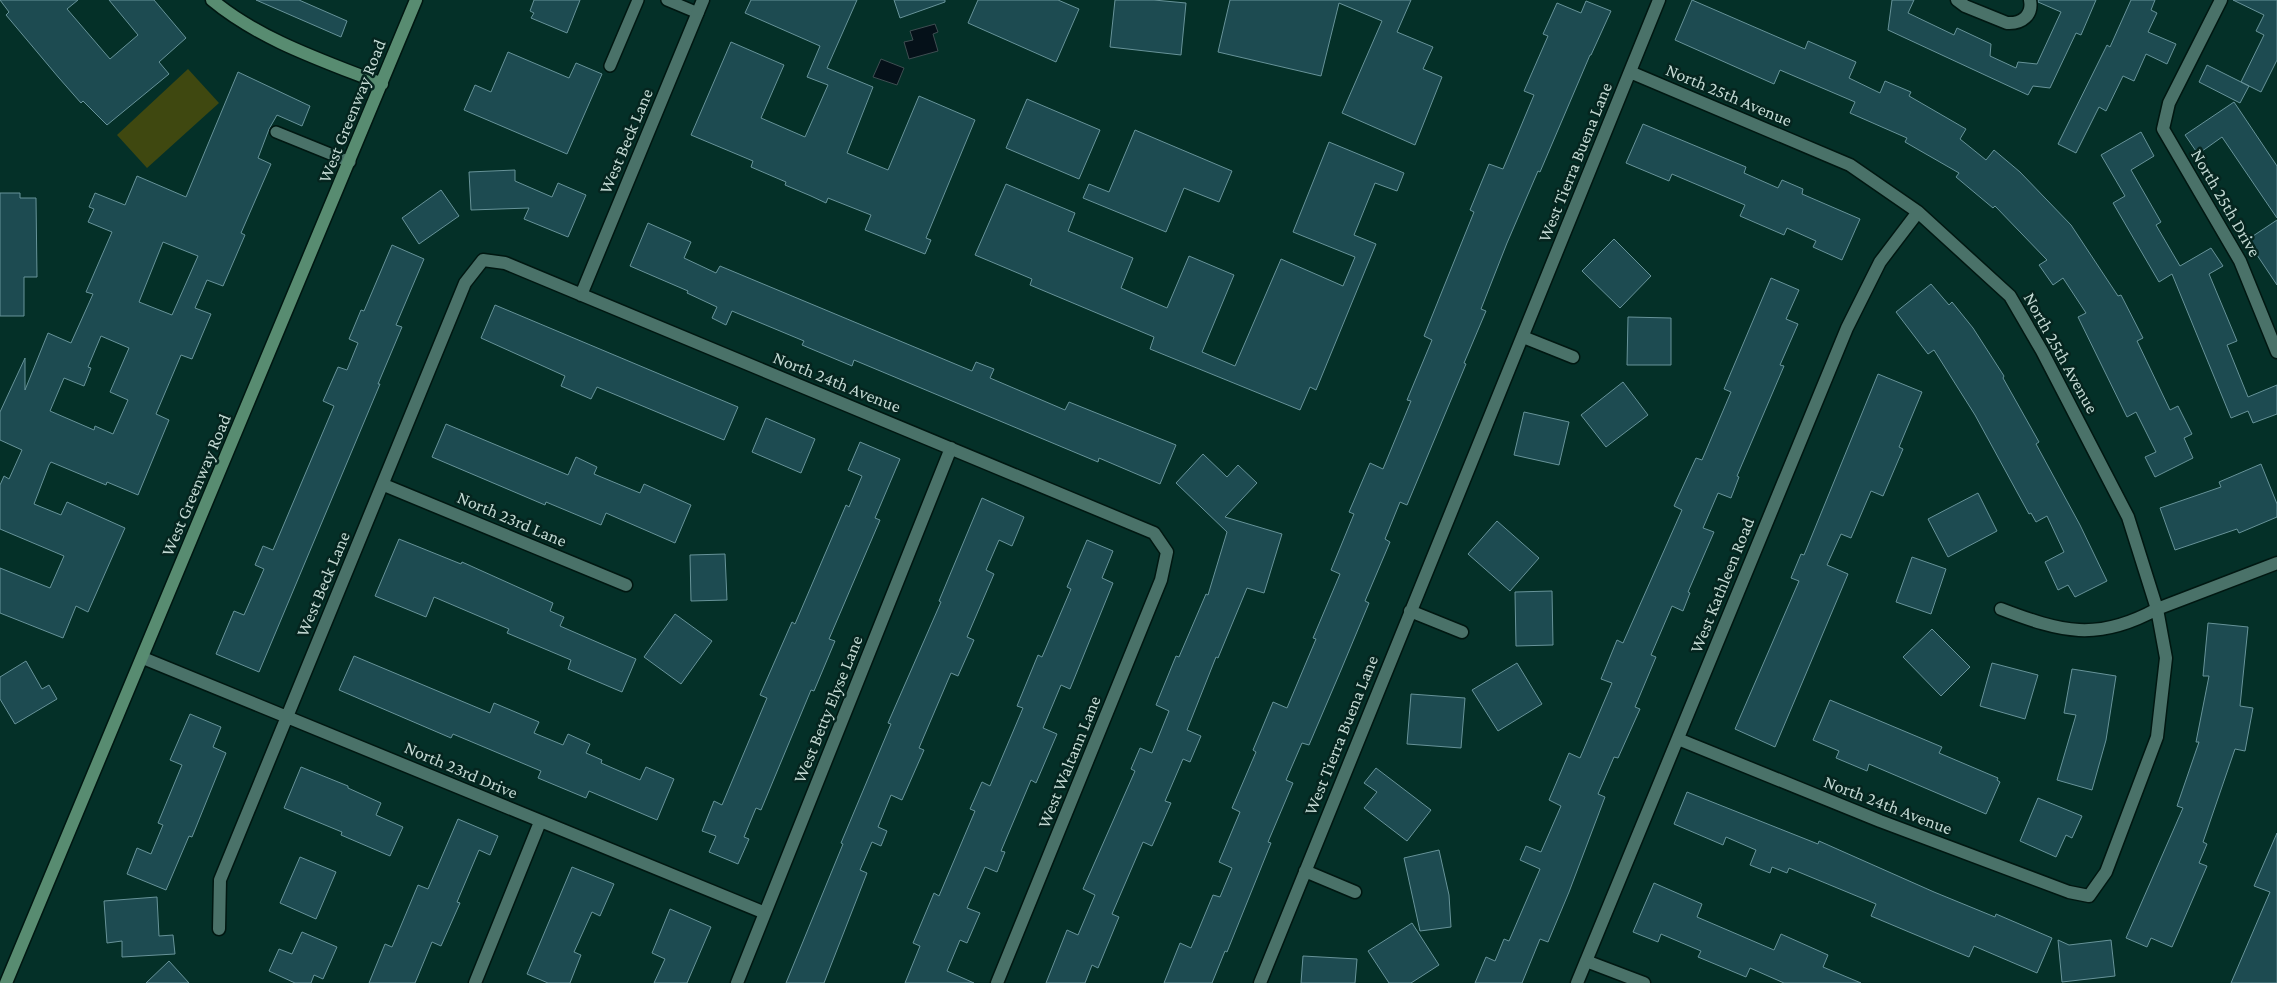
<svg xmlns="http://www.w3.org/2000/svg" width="2277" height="983" font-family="'Crimson Pro',serif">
<rect width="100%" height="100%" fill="#043028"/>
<path fill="#3f4810" d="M188,69L219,103L147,168L117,135Z"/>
<path fill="#051119" stroke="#3e4d51" d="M935,24L938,32L933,34L938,51L909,59L904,42L913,40L910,31Z
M881,59L904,68L897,85L873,77Z"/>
<path fill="#1d4b51" stroke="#679399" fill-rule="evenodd" d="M0,0H78L67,9L110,59L138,35L109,0H154L186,38L159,62L169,74L107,125L83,101L81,103L59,78L6,15L9,12Z
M256,0H299L347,21L341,37Z
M534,0H580L567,33L531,18L534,13L530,11Z
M751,0H857L827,68L873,87L847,153L888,170L919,96L975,120L926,238L931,240L925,254L865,230L871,215L828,198L826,203L811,196L785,185L786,182L751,167L753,161L691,135L731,42L784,65L761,118L805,137L828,85L807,77L820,46L745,13Z
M894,0H945V2L900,18Z
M978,0H1058L1079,9L1056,62L968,23Z
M1115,0H1154L1186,3L1181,55L1110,47Z
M1230,0H1411L1397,32L1433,47L1423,69L1442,77L1415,145L1342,113L1382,21L1339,3L1321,76L1218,52Z
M1692,0L1805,49L1808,41L1856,62L1849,78L1880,93L1885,81L1911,92L1909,96L1966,129L1960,139L1986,160L1994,150L2020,172L2071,225L2118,296L2121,295L2143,338L2137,341L2170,410L2178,406L2192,434L2184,438L2193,458L2155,477L2145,457L2156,452L2136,412L2127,417L2078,317L2086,313L2063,278L2053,285L2039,265L2047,260L1995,206L1993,208L1956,177L1959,173L1905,142L1907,138L1850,113L1855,102L1780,70L1774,84L1675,40Z
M1892,0H1914L1908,13L1954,35L1957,28L1991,44L1990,56L2016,68L2018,62L2037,64L2061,12L2038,2V0H2096L2081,35L2076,33L2050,88L2033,86L2028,95L1888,30Z
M2131,0H2155L2151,10L2157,13L2148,32L2176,44L2167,64L2146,54L2134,81L2123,76L2106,111L2099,107L2076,153L2058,144L2107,45L2110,47Z
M2233,0H2277V60L2261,92L2241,82L2264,35L2256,31L2264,15Z
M1586,1L1611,11L1591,55H1590L1540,172L1538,171L1507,243L1481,309L1486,311L1464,363L1466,364L1407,505L1400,502L1385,539L1390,542L1365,601L1369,603L1341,670L1309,745L1302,743L1286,780L1293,783L1268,842L1271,843L1227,952L1225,951L1212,983H1164L1180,943L1191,948L1213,895L1220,897L1232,868L1219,862L1240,812L1232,808L1256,752L1253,750L1273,702L1287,708L1316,639L1313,638L1340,574L1331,570L1354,514L1349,512L1370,463L1383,469L1411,401L1407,400L1432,340L1424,336L1474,212L1470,210L1489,164L1503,169L1534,95L1524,91L1548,36L1543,34L1557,3L1581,13Z
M508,52L569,78L576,63L602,74L567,154L464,110L475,85L491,92Z
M2207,65L2249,86L2240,103L2199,82Z
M238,72L310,106L302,126L277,115L269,129L258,158L271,164L241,233L245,235L223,286L207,280L195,308L211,314L192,359L181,355L156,414L169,420L138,495L107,482L106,485L51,462L49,465L34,504L61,515L67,502L125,528L88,612L76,606L63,638L0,613V568L50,588L64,556L0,529V485L4,476L9,479L22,450L0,440V412L25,358V390L48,333L71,343L93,294L86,292L112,232L88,222L94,209L89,207L95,193L125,205L137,176L186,197ZM163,242L198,256L172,315L139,302ZM101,336L129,348L110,392L128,400L113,434L95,426L94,430L50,411L64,378L84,386L91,368L88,367Z
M1027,99L1100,130L1079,179L1006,148Z
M2234,102L2277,166V218L2222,137L2198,154L2185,135Z
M1643,124L1746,167L1744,173L1778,188L1782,180L1803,189L1802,194L1860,219L1842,260L1813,247L1816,241L1787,228L1784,235L1740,216L1745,205L1672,174L1669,181L1626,163Z
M1135,130L1232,171L1219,202L1184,188L1166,232L1083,198L1089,184L1109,192Z
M2141,132L2154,156L2131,170L2161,222L2156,225L2180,266L2211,248L2223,266L2209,274L2237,341L2227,345L2248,397L2277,385V414L2253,423L2248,411L2231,418L2172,274L2159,282L2113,203L2125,196L2101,155Z
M1329,142L1404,173L1397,191L1375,183L1354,235L1376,244L1316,390L1310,387L1300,410L1150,349L1154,337L1030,285L1032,279L975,255L1006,184L1075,213L1068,231L1133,258L1121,288L1167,308L1189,256L1234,275L1202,352L1235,366L1281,259L1343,286L1355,257L1293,232Z
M515,170V181L552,197L558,183L586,195L568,237L524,219L529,208L471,210L469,172Z
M441,190L459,216L419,244L402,218Z
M0,193H20V198H36L37,277H24V316H0Z
M2277,220V285L2247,240Z
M648,223L691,242L684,258L716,273L720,266L972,371L976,362L994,369L990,378L1065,410L1069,402L1176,445L1160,484L1099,458L1098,462L854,360L852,366L802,345L804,341L732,311L726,325L712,318L717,307L687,293L688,291L630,266Z
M1614,239L1651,276L1620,308L1582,271Z
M392,245L424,259L396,325L402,327L378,384H380L259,672L216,654L234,611L244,615L264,569L255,565L263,546L273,550L334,406L323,401L338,367L347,370L358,343L349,339L361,310L364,311Z
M1771,278L1799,290L1786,319L1798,324L1780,365L1784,366L1737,476L1739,477L1731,498L1718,493L1703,528L1714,532L1688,592L1690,593L1683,611L1672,606L1651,655L1656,657L1635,707L1640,709L1618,758L1614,757L1598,794L1605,797L1569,892L1548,942L1540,939L1522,983H1475L1486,957L1495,961L1504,939L1509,941L1540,869L1520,860L1526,846L1541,852L1561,806L1549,800L1569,753L1580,758L1612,683L1601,679L1617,640L1623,643L1682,510L1674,506L1696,458L1702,460L1731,392L1724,389Z
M1931,284L1949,305L1952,302L1973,328L2004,376L2003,378L2039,442L2036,444L2080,525L2107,581L2075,597L2068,585L2058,590L2045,562L2064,552L2047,516L2036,522L2031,513L2029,514L1975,415L1934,350L1928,354L1896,312Z
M495,305L738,407L724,440L597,387L591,399L561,386L565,376L481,338Z
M1628,317L1671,318V365H1627Z
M1878,374L1922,392L1899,447L1903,449L1883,496L1871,491L1851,538L1841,534L1827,565L1848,574L1775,747L1735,729L1799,581L1791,578L1801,554L1804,555Z
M1623,382L1648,415L1606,447L1581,415Z
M1524,412L1569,422L1559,465L1514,455Z
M766,418L815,439L801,473L752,452Z
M446,424L568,475L576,457L597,467L594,474L640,493L644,484L691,505L675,543L606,513L601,525L546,502L545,505L432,457Z
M860,442L900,459L875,518L880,520L829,639L835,641L814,691L811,690L761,810L756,808L744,837L749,839L738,864L709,852L716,836L702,831L714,801L722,805L767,698L760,695L792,622L795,624L846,505L849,507L862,476L848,470Z
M1203,454L1227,477L1238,465L1257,483L1225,517L1282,534L1264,593L1247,588L1218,658L1216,657L1187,730L1201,736L1190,762L1183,759L1165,801L1171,803L1152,846L1143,842L1112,914L1119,917L1098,968L1092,965L1085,983H1046L1067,930L1078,935L1095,895L1083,889L1135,771L1131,769L1140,748L1152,753L1169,711L1156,705L1176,656L1179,657L1206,594L1208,595L1227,532L1176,483Z
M2261,464L2277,504V517L2239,533L2237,529L2175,550L2160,508L2221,487L2219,482Z
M1978,493L1997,531L1948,557L1928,519Z
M982,498L1024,517L1012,546L999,540L986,570L994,574L967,637L974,640L958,676L951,673L919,748L924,750L902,800L891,795L878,827L887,831L881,846L872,842L860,870L867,873L824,983H786L843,844L841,843L891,724L888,723L941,602L939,601Z
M1497,521L1539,558L1510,591L1468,554Z
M399,539L461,564L462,562L553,603L550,611L564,617L560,626L636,659L622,692L568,669L571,660L507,633L509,629L434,597L426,617L375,596Z
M1087,540L1113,551L1102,578L1113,583L1070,689L1061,685L1043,728L1057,734L1036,783L1031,780L1001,851L1005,852L997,872L985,867L967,908L980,913L967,943L960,940L947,971L974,983H905L920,946L913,943L934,893L939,896L975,811L970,809L982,782L990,786L1023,708L1017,706L1038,655L1042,657L1071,589L1067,587Z
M725,554L727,600L691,601L690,555Z
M1912,557L1946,569L1931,614L1896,602Z
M1552,591L1553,645L1516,646L1515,592Z
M675,614L712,641L681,684L644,657Z
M2208,623L2248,627L2240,706L2253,708L2245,751L2235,749L2203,842L2207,844L2199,863L2207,866L2172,947L2151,938L2147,947L2126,938L2183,808L2177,806L2199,742H2196L2209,676H2203Z
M1932,629L1970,667L1941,696L1903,657Z
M354,656L490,713L494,703L539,722L534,733L563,745L568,734L590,744L586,753L602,760L601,763L640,780L646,767L674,779L657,820L589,791L586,798L538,778L541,771L453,734L451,738L339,690Z
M26,661L42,689L49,685L57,699L15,724L0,699V677Z
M1517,663L1542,704L1498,731L1472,690Z
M1992,663L2038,675L2025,719L1980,706Z
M2072,669L2116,676L2106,740L2092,790L2057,780L2076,715L2064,713Z
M1411,694L1465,698L1461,748L1407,744Z
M1830,700L1942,747L1939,753L1998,778L1997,780L2000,782L1986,814L1869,764L1867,771L1836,758L1839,751L1813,740Z
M190,714L221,727L213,747L226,753L192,837L189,836L166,890L127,874L137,848L151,854L163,825L158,823L182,765L170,760Z
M301,767L348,786V788L381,803L376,815L403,827L390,856L341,835L342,832L284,808Z
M1376,768L1431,810L1407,841L1364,808L1377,792L1364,783Z
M1687,792L1818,844L1819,841L1934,892L1995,917L1996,914L2052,938L2037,973L1974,946L1969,957L1909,932L1871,916L1876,904L1789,868L1787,873L1772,867L1770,873L1750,865L1756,850L1726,837L1723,845L1674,824Z
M2038,798L2082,816L2072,838L2066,835L2056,857L2020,841Z
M458,819L498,836L490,855L479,850L457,902L460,903L441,946L432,942L415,983H369L385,944L392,947L418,885L428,889Z
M2277,833V983H2231L2270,892L2254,886Z
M1439,850L1449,895L1451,927L1420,931L1404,858Z
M300,857L336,872L316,919L280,903Z
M572,867L614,884L600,916L592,912L574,952L581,955L570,983H548L527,974Z
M1654,883L1702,904L1697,917L1774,950L1781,934L1828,955L1823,967L1861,983H1784L1750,968L1746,977L1698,957L1701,951L1661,934L1658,942L1633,932Z
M157,897L159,936L173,935L175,954L122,957V941L107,943L104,901Z
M670,909L711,927L687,983H654L665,959L652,953Z
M1412,923L1439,965L1411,983H1389L1368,951Z
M302,932L337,947L323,979L314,975L311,983H295L269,971L279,949L292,954Z
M2058,940L2069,945L2111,940L2115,976L2062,982Z
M1303,956L1357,959L1355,983H1301Z
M169,961L189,983H146Z"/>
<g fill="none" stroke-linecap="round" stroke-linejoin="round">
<g stroke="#001711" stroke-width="14">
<path id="lane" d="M667,0L698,13
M610,66L638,0
M276,132L350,162"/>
</g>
<g stroke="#001711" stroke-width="15">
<path id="street" d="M1957,0L1965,6L2007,23C2022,24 2033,15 2030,0
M2221,0L2169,103L2163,129L2240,261L2277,352
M1630,72L1850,165L1918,212L2010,296L2042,351L2128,517L2157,609L2166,658L2157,737L2106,872L2089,896L2069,892L1880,821L1678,739
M581,295L703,0
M1523,337L1573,357
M384,485L626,585
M2001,609C2061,632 2097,642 2157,609L2277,563
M1410,611L1462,632
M143,658L765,913
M1305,871L1355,892
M219,929L220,880L465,283L483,260L505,263L1154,533L1167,552L1161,580L997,983
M1586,961L1644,983
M475,983L540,822
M737,983L951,448
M1260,983L1659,0
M1577,983L1847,328L1880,262L1918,212"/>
</g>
<g stroke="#001711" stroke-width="15">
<path id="secondary" d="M212,0C260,40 324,61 382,84
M6,983L416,0"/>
</g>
<use href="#lane" stroke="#4a7269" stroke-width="11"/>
<use href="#street" stroke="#4a7269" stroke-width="12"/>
<use href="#secondary" stroke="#588c71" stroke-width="12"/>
</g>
<g text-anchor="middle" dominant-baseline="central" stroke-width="5" stroke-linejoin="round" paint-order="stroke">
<g font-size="18" fill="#c3d9d3" stroke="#05251f">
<text transform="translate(1729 95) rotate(23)">North 25th Avenue</text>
<text transform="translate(352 111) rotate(-68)">West Greenway Road</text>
<text transform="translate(626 141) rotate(-67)">West Beck Lane</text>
<text transform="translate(1575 162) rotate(-68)">West Tierra Buena Lane</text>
<text transform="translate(2226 203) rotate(60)">North 25th Drive</text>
<text transform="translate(2061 353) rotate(61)">North 25th Avenue</text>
<text transform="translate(837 382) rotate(22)">North 24th Avenue</text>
<text transform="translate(196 485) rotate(-67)">West Greenway Road</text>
<text transform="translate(512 519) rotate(23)">North 23rd Lane</text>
<text transform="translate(323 584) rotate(-67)">West Beck Lane</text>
<text transform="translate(1722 585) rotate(-68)">West Kathleen Road</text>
<text transform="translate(828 709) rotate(-68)">West Betty Elyse Lane</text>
<text transform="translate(1341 735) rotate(-68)">West Tierra Buena Lane</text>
<text transform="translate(1069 762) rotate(-68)">West Waltann Lane</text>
<text transform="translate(461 770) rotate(23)">North 23rd Drive</text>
<text transform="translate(1888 805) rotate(21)">North 24th Avenue</text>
</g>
</g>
</svg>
